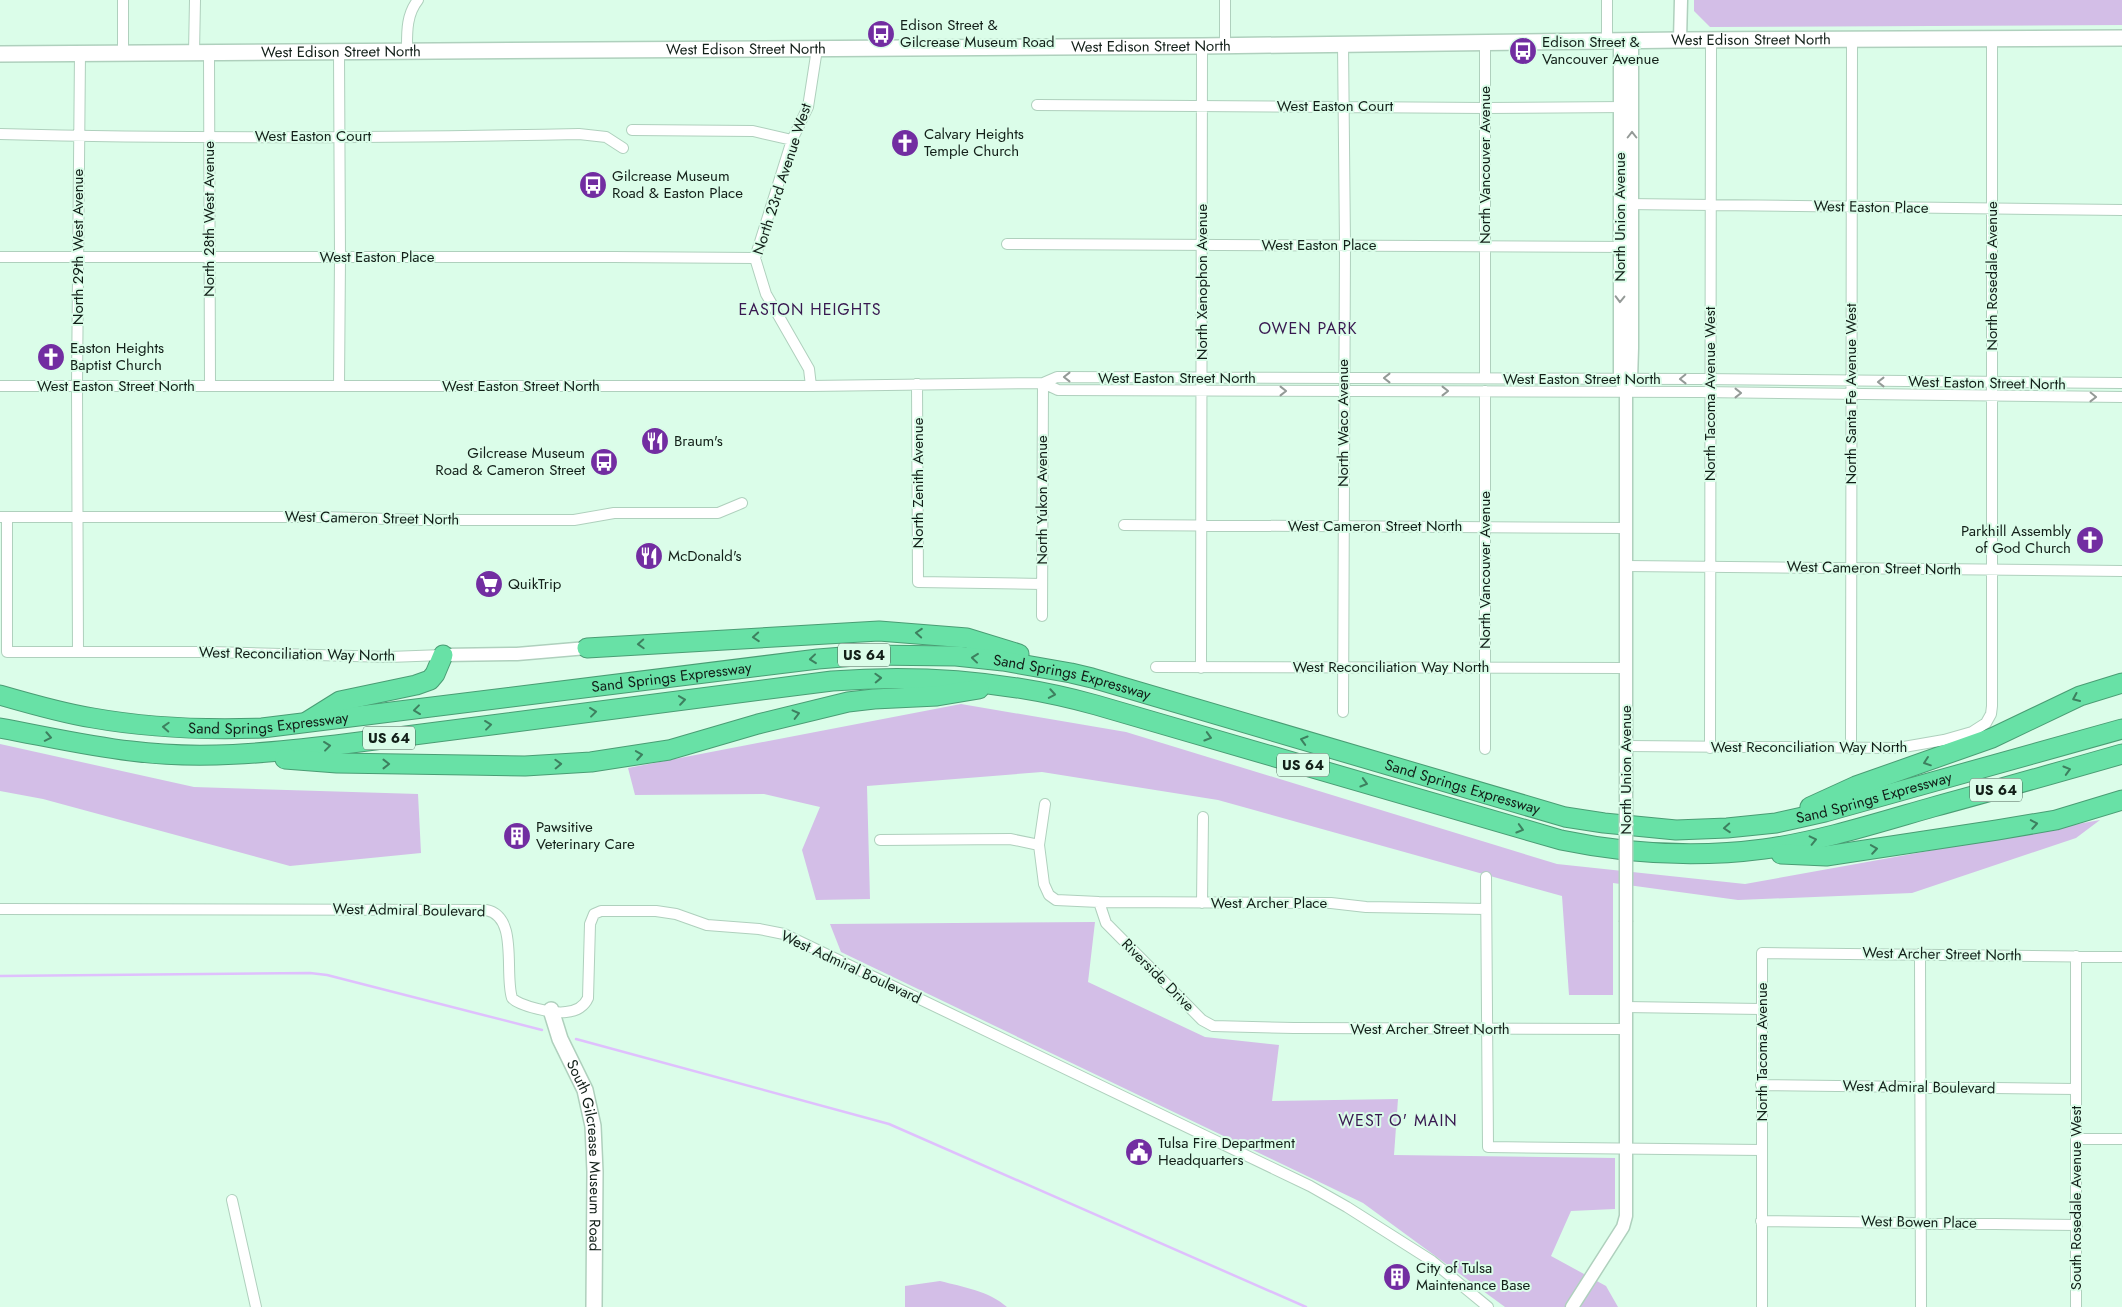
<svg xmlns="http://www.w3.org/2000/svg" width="2122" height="1307" font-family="Jost,sans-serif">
<rect width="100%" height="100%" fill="#dbfde9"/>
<path fill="#d3bee7" d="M1694,0H2122V25L1710,27L1694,11Z
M961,704L1126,732L1557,864L1745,884L2100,820L2076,838L1912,893L1738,900L1613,883V995H1569L1562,896L1218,800L1042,772L867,786L870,899L816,900L802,850L820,807L764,794L635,795L628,768Z
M0,744L194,787L418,794L421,853L290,866L43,799L0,791Z
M1095,922L1088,982L1205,1037L1279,1045L1272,1101L1398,1099L1394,1155L1615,1158V1209L1571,1211L1551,1256L1606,1286L1618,1307H1505L1363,1203L841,952L830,924Z
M940,1281C963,1287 989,1291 1007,1307H905V1286Z"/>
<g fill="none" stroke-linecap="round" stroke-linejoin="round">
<path stroke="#dfc0fd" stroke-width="2.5" d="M0,976L310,973L327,975L542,1030
M576,1039L889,1124L1306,1307"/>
<g stroke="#afd0bd" stroke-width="12">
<path id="minor" d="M1225,0V45
M1607,40V0
M407,51C407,33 406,15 418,0
M339,52L340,257L339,386
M123,53V0
M194,53L195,0
M209,53L210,386
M1037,105L1485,108L1626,107
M632,130L753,131L792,140
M0,134C193,139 386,138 579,134L606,137L623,148
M1626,204L2122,210
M1007,244L1628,247
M0,257H613L755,258
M1485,378V42
M1043,383L1057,377L1700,379L2122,383
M917,384L918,582L1042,584
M0,386H811L1043,383L1058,390L1700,392L2122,397
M811,386L809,369L766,294L755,258L792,140L808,107L817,49
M1485,391V749
M0,517H323L421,520H574L614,513H718L742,503
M7,517V652H211L389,657L443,655
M1124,525L1625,528
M1626,566L2122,571
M1042,616L1043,383
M78,652L77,386L80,53
M1156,667L1626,668
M1201,668L1202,46
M1343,712L1345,245L1343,44
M1627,746L1898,748L1944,740L1972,732L1986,723L1991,714L1992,706V39
M1710,748L1711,39
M1851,749L1852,39
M1045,804L1039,845L1044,884L1049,895L1056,900L1099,902L1331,903L1366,907L1486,909
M880,840L1010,839L1039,845
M1486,877L1488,1147L1762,1150
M1099,902L1106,923L1202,1020L1213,1026L1294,1028L1625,1029
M1202,903L1203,817
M0,909L486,910C519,916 504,973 512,998C519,1006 554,1014 566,1012C576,1011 584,1007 588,998L590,924L594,914L601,911H656L676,914L707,925L759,929L784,934L1310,1186L1347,1207L1432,1261L1488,1307
M1920,954L1921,1307
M2076,956V1307
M1625,1007L1761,1009
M1761,1085L2076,1089
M2076,1139H2122
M232,1200L256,1307
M1761,1221L2077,1225
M1762,1307V953L2122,957"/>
</g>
<g stroke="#afd0bd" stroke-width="15">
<path id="tertiary" d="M1620,40V379L1626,393
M1680,40L1681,0
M443,655L517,654L587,648
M1626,791V393L1631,380L1632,348V40
M1572,1307L1623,1227L1626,1216V922"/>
</g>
<g stroke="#afd0bd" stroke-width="18">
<g id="secondary">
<path id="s1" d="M0,54L1202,46L1680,40L2122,38"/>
<path id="s2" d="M551,1010L560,1039L585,1090L593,1126L595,1172L594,1307"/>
</g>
</g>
<g stroke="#4a9d74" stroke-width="21">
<g id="motorway">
<path d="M587,648L879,631L967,638L1019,654"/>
<path id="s3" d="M0,695C31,704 62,713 93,718C149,728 206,730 262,728L818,659L868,655L956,656L1003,661L1071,673L1092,678L1565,817L1604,823L1676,830L1727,828L1776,823L1825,812L2122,729"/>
<path d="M308,721L340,701L416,685L430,680L435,674L443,655"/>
<path d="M0,728C44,736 87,746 131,751C199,760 268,753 336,745L832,681C921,674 1009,681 1096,705L1561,840C1628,854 1696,858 1764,849C1821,841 1877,823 1933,807C1996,790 2059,772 2122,754"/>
<path d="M285,759L337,763L466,765L525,766L591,762L669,750L758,724L848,702L874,699L937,696L979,689"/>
<path d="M1810,807L1856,786L1992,738L2080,696L2122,683"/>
<path d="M1781,854L1826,856L1997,830L2056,820L2122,800"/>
</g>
</g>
<use href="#minor" stroke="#fff" stroke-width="10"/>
<use href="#tertiary" stroke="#fff" stroke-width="12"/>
<use href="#secondary" stroke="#fff" stroke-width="15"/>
<use href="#motorway" stroke="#68e1a6" stroke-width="19"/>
<g stroke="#afd0bd" stroke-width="15" stroke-linecap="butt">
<path id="tertiary-bridge" d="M1626,791V922"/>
</g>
<use href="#tertiary-bridge" stroke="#fff" stroke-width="12"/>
</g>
<defs><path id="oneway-chevron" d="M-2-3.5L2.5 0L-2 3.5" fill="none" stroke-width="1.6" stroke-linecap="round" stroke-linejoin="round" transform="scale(1.25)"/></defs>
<g stroke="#949a97">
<use href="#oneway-chevron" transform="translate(1632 135) rotate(-90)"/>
<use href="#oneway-chevron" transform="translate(1620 299) rotate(91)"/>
<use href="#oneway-chevron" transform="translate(1067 377) rotate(-180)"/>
<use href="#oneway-chevron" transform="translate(1387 378) rotate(180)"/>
<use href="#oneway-chevron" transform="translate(1683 379) rotate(179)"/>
<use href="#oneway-chevron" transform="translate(1881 382) rotate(-180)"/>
<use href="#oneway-chevron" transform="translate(1283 391)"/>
<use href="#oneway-chevron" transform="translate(1445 391)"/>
<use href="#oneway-chevron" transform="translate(1738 393)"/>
<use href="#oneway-chevron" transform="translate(2093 397) rotate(1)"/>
</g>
<g stroke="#3d805f">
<use href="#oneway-chevron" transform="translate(919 633) rotate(-176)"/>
<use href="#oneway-chevron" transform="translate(756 637) rotate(176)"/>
<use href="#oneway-chevron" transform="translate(641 644) rotate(177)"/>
<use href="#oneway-chevron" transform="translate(975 658) rotate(-174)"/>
<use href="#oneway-chevron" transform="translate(813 659) rotate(174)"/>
<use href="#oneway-chevron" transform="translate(878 678) rotate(-2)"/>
<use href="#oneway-chevron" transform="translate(1052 694) rotate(10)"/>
<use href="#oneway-chevron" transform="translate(2076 698) rotate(156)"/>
<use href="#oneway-chevron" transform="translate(682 700) rotate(-8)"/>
<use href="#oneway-chevron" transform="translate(417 710) rotate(173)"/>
<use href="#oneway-chevron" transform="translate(593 712) rotate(-7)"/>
<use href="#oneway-chevron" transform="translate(796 714) rotate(-14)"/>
<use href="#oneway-chevron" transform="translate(488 725) rotate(-7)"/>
<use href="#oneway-chevron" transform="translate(166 727) rotate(-177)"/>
<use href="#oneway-chevron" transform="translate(48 737) rotate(11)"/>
<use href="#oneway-chevron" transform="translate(1208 737) rotate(16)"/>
<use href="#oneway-chevron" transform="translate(1304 740) rotate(-164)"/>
<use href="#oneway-chevron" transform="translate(327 746) rotate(-7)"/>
<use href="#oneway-chevron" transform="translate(639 755) rotate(-9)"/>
<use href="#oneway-chevron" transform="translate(1927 762) rotate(161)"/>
<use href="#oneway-chevron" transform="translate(386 764)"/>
<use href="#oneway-chevron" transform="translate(558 764) rotate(-2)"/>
<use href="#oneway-chevron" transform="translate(2067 770) rotate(-16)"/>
<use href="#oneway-chevron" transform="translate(1364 783) rotate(16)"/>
<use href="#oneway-chevron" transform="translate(2034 824) rotate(-10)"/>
<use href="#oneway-chevron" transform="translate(1727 828) rotate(176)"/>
<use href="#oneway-chevron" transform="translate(1520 829) rotate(16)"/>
<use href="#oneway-chevron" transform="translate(1813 840) rotate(-13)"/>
<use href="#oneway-chevron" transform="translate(1874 849) rotate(-9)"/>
</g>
<defs>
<g id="bus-disc" transform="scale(1.4375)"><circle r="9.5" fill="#722da1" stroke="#dbfde9"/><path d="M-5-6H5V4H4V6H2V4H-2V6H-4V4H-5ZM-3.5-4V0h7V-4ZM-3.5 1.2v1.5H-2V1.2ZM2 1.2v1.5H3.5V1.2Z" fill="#fff"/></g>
<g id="church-disc" transform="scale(1.4375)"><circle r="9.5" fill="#722da1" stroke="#dbfde9"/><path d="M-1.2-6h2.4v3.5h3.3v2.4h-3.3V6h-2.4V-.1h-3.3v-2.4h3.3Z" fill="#fff"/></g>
<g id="restaurant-disc" transform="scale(1.4375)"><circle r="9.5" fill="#722da1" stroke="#dbfde9"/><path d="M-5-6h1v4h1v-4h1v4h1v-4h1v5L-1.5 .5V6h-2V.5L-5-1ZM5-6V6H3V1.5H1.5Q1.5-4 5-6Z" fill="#fff"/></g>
<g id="supermarket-disc" transform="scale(1.4375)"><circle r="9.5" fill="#722da1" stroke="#dbfde9"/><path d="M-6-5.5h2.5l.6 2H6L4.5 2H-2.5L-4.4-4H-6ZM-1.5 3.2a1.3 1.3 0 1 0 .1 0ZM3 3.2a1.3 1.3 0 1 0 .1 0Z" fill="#fff"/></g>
<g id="building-disc" transform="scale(1.4375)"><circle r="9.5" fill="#722da1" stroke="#dbfde9"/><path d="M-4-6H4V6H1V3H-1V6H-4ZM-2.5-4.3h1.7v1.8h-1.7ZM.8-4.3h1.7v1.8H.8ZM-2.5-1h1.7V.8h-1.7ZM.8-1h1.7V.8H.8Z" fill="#fff"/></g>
<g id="civic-disc" transform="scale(1.4375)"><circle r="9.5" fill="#722da1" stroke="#dbfde9"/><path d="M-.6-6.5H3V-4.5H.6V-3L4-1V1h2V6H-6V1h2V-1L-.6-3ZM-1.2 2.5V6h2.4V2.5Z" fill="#fff"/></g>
</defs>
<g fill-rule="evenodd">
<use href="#bus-disc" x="881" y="34"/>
<use href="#bus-disc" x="1523" y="51"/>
<use href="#church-disc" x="905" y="143"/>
<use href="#bus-disc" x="593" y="185"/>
<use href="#church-disc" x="51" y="357"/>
<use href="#restaurant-disc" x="655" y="441"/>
<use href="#bus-disc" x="604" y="462"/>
<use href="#church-disc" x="2090" y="540"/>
<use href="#restaurant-disc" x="649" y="556"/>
<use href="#supermarket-disc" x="489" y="584"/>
<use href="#building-disc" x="517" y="836"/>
<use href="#civic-disc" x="1139" y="1152"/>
<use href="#building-disc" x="1397" y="1277"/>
</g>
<g text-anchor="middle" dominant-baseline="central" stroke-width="4" stroke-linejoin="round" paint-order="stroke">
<g fill="#dbfde9" stroke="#4e6257" stroke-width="1">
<rect x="838" y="643.5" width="52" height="23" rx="4"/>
<rect x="363" y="726.5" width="52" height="23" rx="4"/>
<rect x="1277" y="753.5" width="52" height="23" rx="4"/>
<rect x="1970" y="778.5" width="52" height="23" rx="4"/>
</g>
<g font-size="14" font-weight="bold" fill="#121f18">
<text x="864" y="655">US 64</text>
<text x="389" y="738">US 64</text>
<text x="1303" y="765">US 64</text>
<text x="1996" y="790">US 64</text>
</g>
<g font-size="15" fill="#121f18" stroke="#dbfde9" text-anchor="start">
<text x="900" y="25">Edison Street &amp;<tspan x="900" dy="17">Gilcrease Museum Road</tspan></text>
<text x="1542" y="42">Edison Street &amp;<tspan x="1542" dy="17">Vancouver Avenue</tspan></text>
<text x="924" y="134">Calvary Heights<tspan x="924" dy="17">Temple Church</tspan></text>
<text x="612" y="176">Gilcrease Museum<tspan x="612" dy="17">Road &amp; Easton Place</tspan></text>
<text x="70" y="348">Easton Heights<tspan x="70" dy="17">Baptist Church</tspan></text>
<text x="674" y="441">Braum's</text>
<text x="585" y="453" text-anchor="end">Gilcrease Museum<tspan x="585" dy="17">Road &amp; Cameron Street</tspan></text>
<text x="2071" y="531" text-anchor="end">Parkhill Assembly<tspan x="2071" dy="17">of God Church</tspan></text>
<text x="668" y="556">McDonald's</text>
<text x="508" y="584">QuikTrip</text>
<text x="536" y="827">Pawsitive<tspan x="536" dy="17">Veterinary Care</tspan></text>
<text x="1158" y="1143">Tulsa Fire Department<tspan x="1158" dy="17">Headquarters</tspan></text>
<text x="1416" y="1268">City of Tulsa<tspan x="1416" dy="17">Maintenance Base</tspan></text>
</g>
<g font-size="15" fill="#121f18" stroke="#dbfde9">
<text stroke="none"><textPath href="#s1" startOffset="1751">West Edison Street North</textPath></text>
<text stroke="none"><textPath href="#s1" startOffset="1151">West Edison Street North</textPath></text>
<text stroke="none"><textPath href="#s1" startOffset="746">West Edison Street North</textPath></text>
<text stroke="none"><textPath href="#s1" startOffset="341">West Edison Street North</textPath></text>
<text x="1335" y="106">West Easton Court</text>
<text x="313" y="136">West Easton Court</text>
<text transform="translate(1485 165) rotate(-90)">North Vancouver Avenue</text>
<text transform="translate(782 179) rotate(-72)">North 23rd Avenue West</text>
<text transform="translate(1871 207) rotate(1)">West Easton Place</text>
<text transform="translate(1620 217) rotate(-90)">North Union Avenue</text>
<text transform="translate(209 219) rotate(-90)">North 28th West Avenue</text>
<text x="1319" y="245">West Easton Place</text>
<text transform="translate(78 247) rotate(-90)">North 29th West Avenue</text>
<text x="377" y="257">West Easton Place</text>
<text transform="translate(1992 276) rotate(-90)">North Rosedale Avenue</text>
<text transform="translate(1202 282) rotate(-90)">North Xenophon Avenue</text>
<text x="1177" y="378">West Easton Street North</text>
<text x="1582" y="379">West Easton Street North</text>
<text transform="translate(1987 383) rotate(1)">West Easton Street North</text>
<text x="116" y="386">West Easton Street North</text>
<text x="521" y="386">West Easton Street North</text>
<text transform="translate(1710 394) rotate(-90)">North Tacoma Avenue West</text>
<text transform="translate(1851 394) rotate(-90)">North Santa Fe Avenue West</text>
<text transform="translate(1343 423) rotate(-90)">North Waco Avenue</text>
<text transform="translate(918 483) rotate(-90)">North Zenith Avenue</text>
<text transform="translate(1042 500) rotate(-90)">North Yukon Avenue</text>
<text transform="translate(372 518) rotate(1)">West Cameron Street North</text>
<text x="1375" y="526">West Cameron Street North</text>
<text transform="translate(1874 568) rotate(1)">West Cameron Street North</text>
<text transform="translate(1485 570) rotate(-90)">North Vancouver Avenue</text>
<text transform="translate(297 654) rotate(1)">West Reconciliation Way North</text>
<text x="1391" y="667">West Reconciliation Way North</text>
<text stroke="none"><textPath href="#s3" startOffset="678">Sand Springs Expressway</textPath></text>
<text stroke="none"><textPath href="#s3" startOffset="1082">Sand Springs Expressway</textPath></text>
<text stroke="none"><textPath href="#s3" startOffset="272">Sand Springs Expressway</textPath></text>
<text x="1809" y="747">West Reconciliation Way North</text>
<text transform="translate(1626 770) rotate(-90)">North Union Avenue</text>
<text stroke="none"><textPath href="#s3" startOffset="1488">Sand Springs Expressway</textPath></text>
<text stroke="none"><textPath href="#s3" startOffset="1908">Sand Springs Expressway</textPath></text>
<text x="1269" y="903">West Archer Place</text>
<text transform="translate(409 910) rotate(1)">West Admiral Boulevard</text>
<text transform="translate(1942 954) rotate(1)">West Archer Street North</text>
<text transform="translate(851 967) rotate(25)">West Admiral Boulevard</text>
<text transform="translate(1158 975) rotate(45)">Riverside Drive</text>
<text x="1430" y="1029">West Archer Street North</text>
<text transform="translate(1762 1052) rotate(-90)">North Tacoma Avenue</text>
<text transform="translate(1919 1087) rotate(1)">West Admiral Boulevard</text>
<text stroke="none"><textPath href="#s2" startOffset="152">South Gilcrease Museum Road</textPath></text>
<text transform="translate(2076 1198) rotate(-90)">South Rosedale Avenue West</text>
<text transform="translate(1919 1222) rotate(1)">West Bowen Place</text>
</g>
<g font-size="16" letter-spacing="1" fill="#381850" stroke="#dbfde9">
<text x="810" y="309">EASTON HEIGHTS</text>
<text x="1308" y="328">OWEN PARK</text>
<text x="1398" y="1120">WEST O' MAIN</text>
</g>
</g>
</svg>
